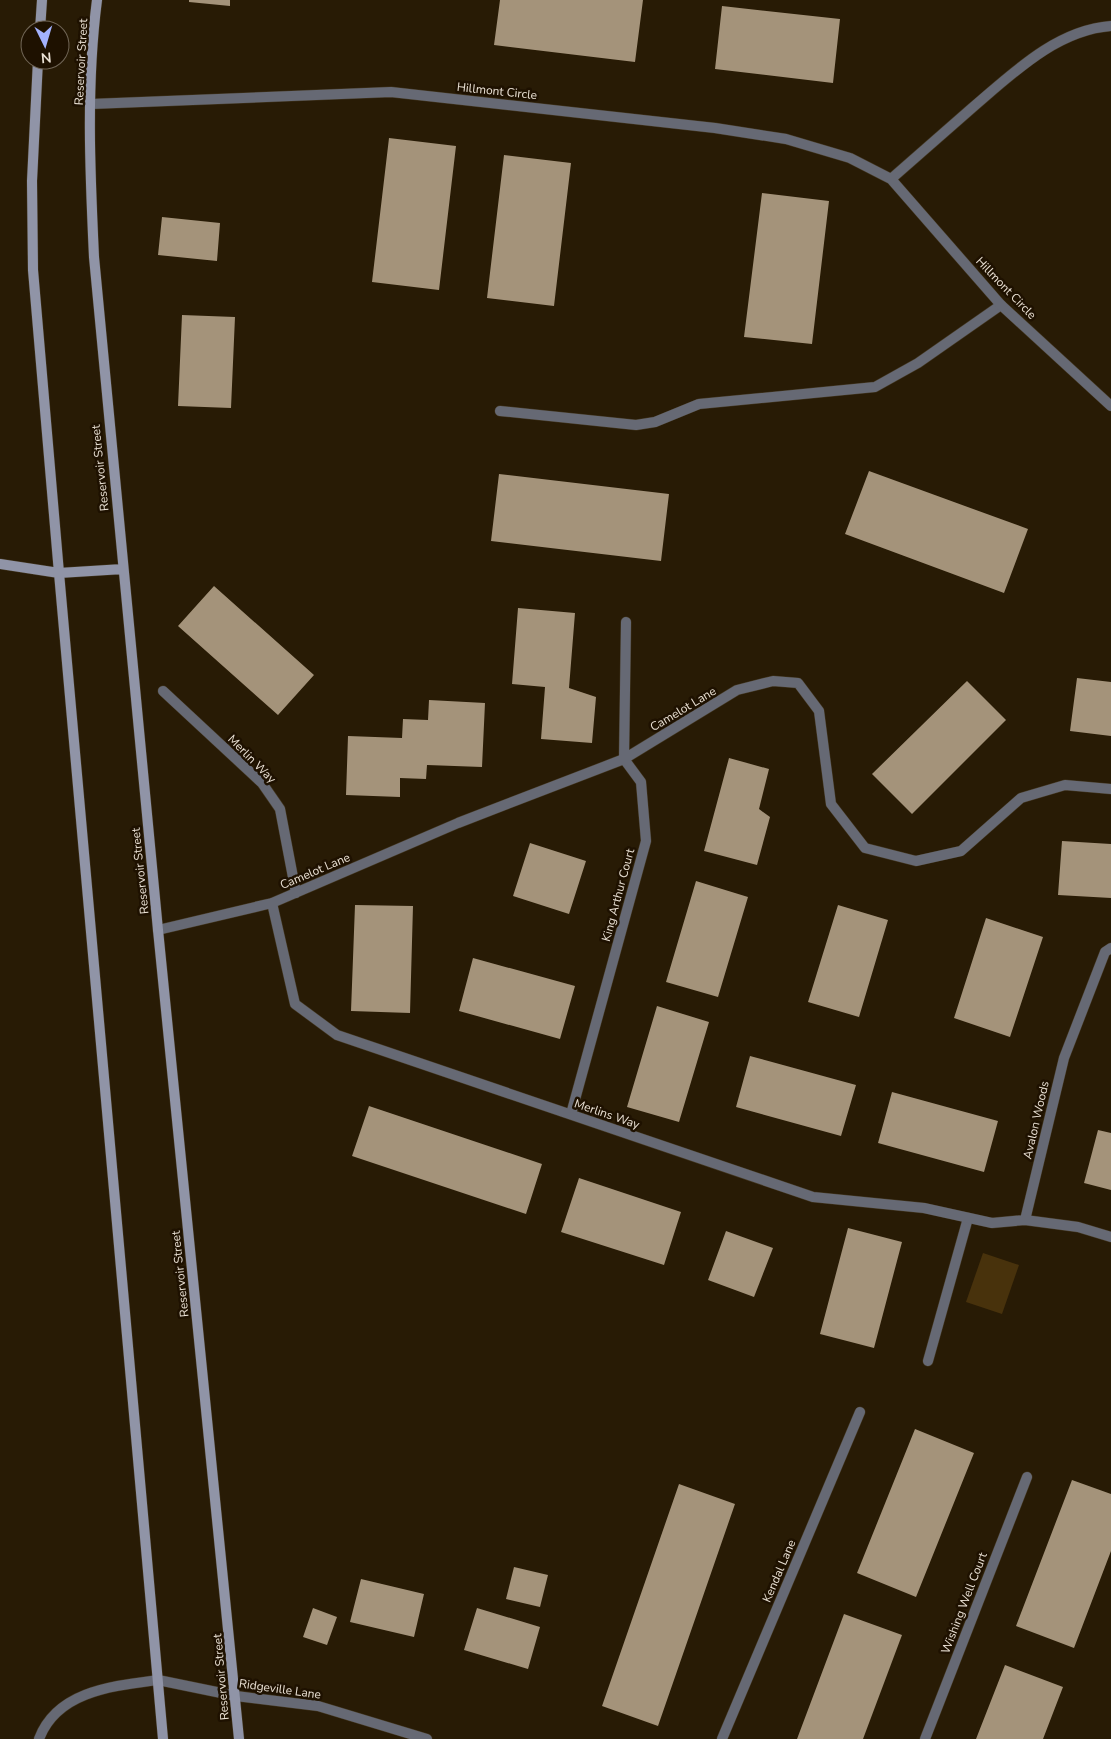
<svg xmlns="http://www.w3.org/2000/svg" width="1111" height="1739" font-family="'Nunito Sans',sans-serif">
<rect width="100%" height="100%" fill="#281b05"/>
<path fill="#48320c" d="M983,1253L1019,1265L1002,1314L966,1302Z"/>
<path fill="#a4937a" d="M189,0H230V6L189,2Z
M500,0H643L635,62L494,45Z
M722,6L840,19L833,83L715,69Z
M389,138L456,146L439,290L372,282Z
M504,155L571,163L554,306L487,298Z
M762,193L829,201L812,344L744,337Z
M162,217L220,223L217,261L158,255Z
M182,315L235,317L231,408L178,406Z
M869,471L1028,529L1004,593L845,534Z
M499,474L669,494L661,561L491,541Z
M214,586L314,675L278,715L178,626Z
M518,608L575,613L569,688L596,697L592,743L541,739L545,687L512,684Z
M1077,678L1111,682V736L1070,731Z
M967,681L1006,720L912,814L872,774Z
M429,700L485,703L482,767L427,765L426,779L400,778V797L346,795L348,736L402,738L403,719L428,720Z
M729,758L769,769L759,809L770,817L757,865L704,851Z
M1062,841L1111,844V898L1058,895Z
M530,843L586,861L569,914L513,896Z
M696,881L748,897L718,997L666,982Z
M355,905L413,906L410,1013L351,1011Z
M838,905L888,920L859,1017L808,1002Z
M986,918L1043,937L1010,1037L954,1018Z
M473,958L575,986L560,1039L459,1011Z
M657,1006L709,1022L679,1122L627,1107Z
M750,1056L856,1085L841,1136L736,1107Z
M892,1092L998,1121L984,1172L878,1143Z
M369,1106L542,1164L526,1214L352,1156Z
M1098,1130L1111,1133V1190L1084,1183Z
M579,1178L681,1212L664,1265L561,1232Z
M848,1228L902,1242L874,1348L820,1334Z
M726,1231L773,1248L754,1297L708,1280Z
M915,1429L974,1453L916,1597L857,1573Z
M1072,1480L1111,1494V1551L1074,1648L1016,1626Z
M679,1484L735,1504L658,1726L602,1706Z
M514,1567L548,1575L540,1607L506,1599Z
M361,1579L424,1594L414,1637L350,1622Z
M313,1608L337,1617L327,1645L303,1637Z
M477,1608L540,1627L528,1669L464,1650Z
M844,1614L902,1635L863,1739H797Z
M1005,1665L1063,1687L1043,1739H976Z"/>
<g fill="none" stroke-linecap="round" stroke-linejoin="round">
<g stroke="#433722" stroke-width="11">
<path id="lane" d="M500,411L636,425L655,422L699,404L875,387L918,363L1001,305
M928,1361L968,1218
M39,1739C57,1691 113,1686 158,1680"/>
</g>
<g stroke="#433722" stroke-width="11">
<path id="street" d="M91,104L391,92L715,128L786,139L850,158L891,179L1001,305L1111,406
M891,179C918,155 945,132 972,108C1012,74 1056,30 1111,26
M163,691L262,783L280,809L296,893
M272,903L295,1004L337,1035L813,1197L924,1208L992,1223L1025,1220
M158,930L272,903L458,823L624,759L737,690L773,681L798,683L819,711L831,804L865,848L916,861L961,851L1021,798L1065,785L1111,789
M1111,948L1105,952L1064,1058L1025,1220L1078,1227L1111,1237
M571,1114L646,841L641,782L624,759L626,622
M158,1680L236,1696L318,1706L427,1739
M722,1739L860,1412
M925,1739L1027,1477"/>
</g>
<g stroke="#433722" stroke-width="11">
<path id="secondary" d="M97,0C86,85 90,172 94,257L158,930L239,1739
M40,30L42,0
M38,60L32,181L33,270L59,573L163,1739
M0,564L59,573L123,569"/>
</g>
<use href="#lane" stroke="#666974" stroke-width="10"/>
<use href="#street" stroke="#666974" stroke-width="10"/>
<use href="#secondary" stroke="#9094a7" stroke-width="10"/>
</g>
<g text-anchor="middle" dominant-baseline="central" stroke-width="5" stroke-linejoin="round" paint-order="stroke">
<g font-size="12" fill="#ebe2d5" stroke="#1e1100">
<text transform="translate(81 62) rotate(-87)">Reservoir Street</text>
<text transform="translate(497 91) rotate(6)">Hillmont Circle</text>
<text transform="translate(1006 288) rotate(46)">Hillmont Circle</text>
<text transform="translate(100 468) rotate(-96)">Reservoir Street</text>
<text transform="translate(683 709) rotate(-31)">Camelot Lane</text>
<text transform="translate(252 759) rotate(45)">Merlin Way</text>
<text transform="translate(140 871) rotate(-96)">Reservoir Street</text>
<text transform="translate(315 871) rotate(-23)">Camelot Lane</text>
<text transform="translate(618 895) rotate(-75)">King Arthur Court</text>
<text transform="translate(607 1114) rotate(19)">Merlins Way</text>
<text transform="translate(1036 1120) rotate(-77)">Avalon Woods</text>
<text transform="translate(180 1274) rotate(-96)">Reservoir Street</text>
<text transform="translate(779 1571) rotate(-67)">Kendal Lane</text>
<text transform="translate(964 1603) rotate(-69)">Wishing Well Court</text>
<text transform="translate(221 1677) rotate(-95)">Reservoir Street</text>
<text transform="translate(280 1689) rotate(8)">Ridgeville Lane</text>
</g>
</g>
<g transform="translate(45 45) rotate(175)"><circle r="24" fill="#1e1100" stroke="#706555"/>
<path d="M0-4L9 19L0 12L-9 19Z" fill="#a3b2fd"/>
<text y="-8" font-size="14" font-weight="bold" text-anchor="middle" fill="#ebe2d5">N</text>
</g>
</svg>
